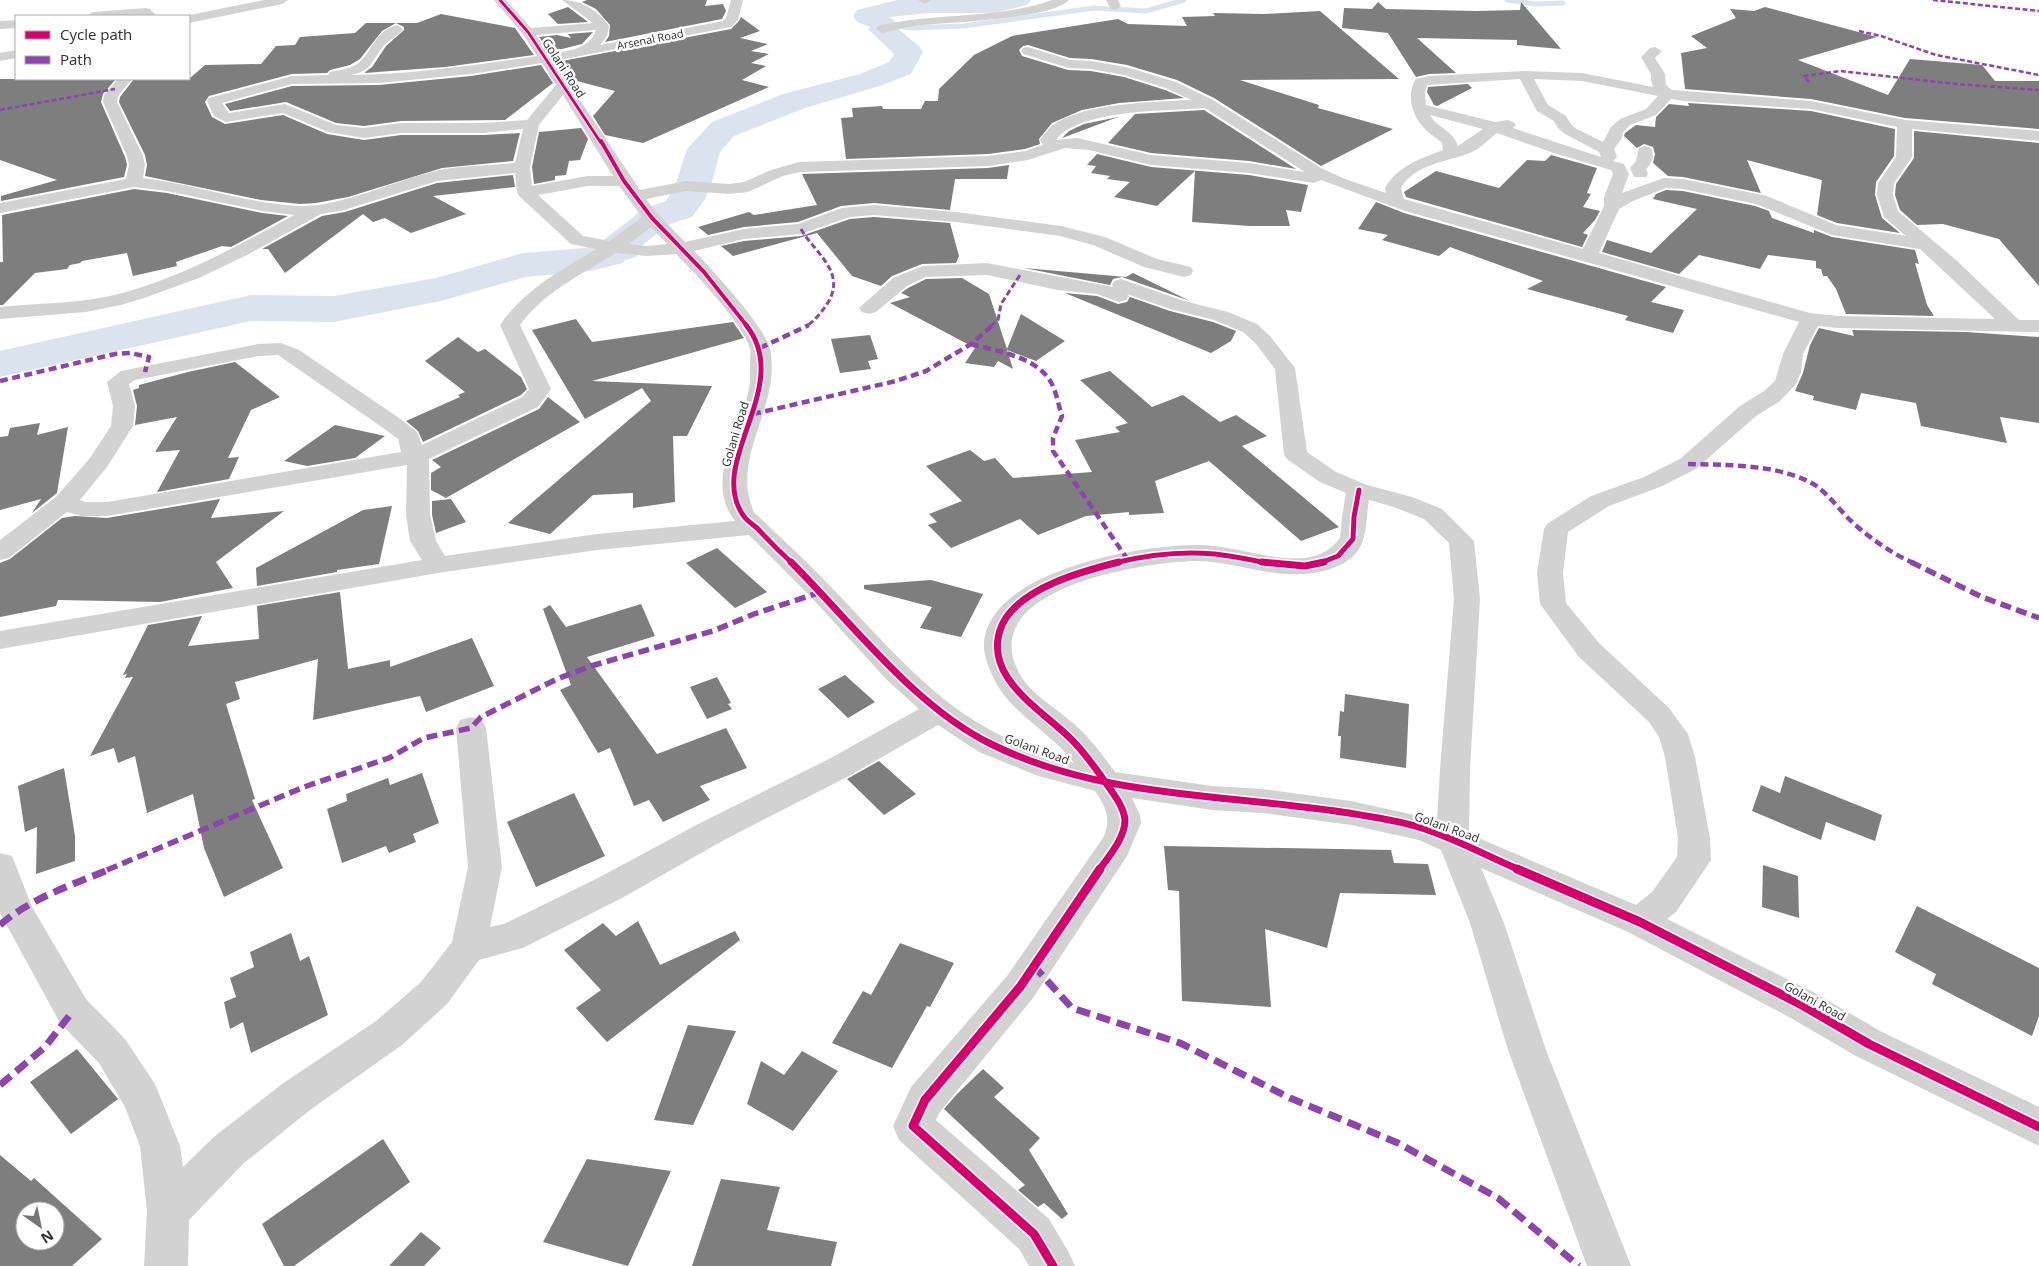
<svg xmlns="http://www.w3.org/2000/svg" width="2039" height="1266" font-family="'Open Sans',sans-serif">
<rect width="100%" height="100%" fill="#fff"/>
<g fill="none" stroke-linecap="round" stroke-linejoin="round">
<path stroke="#dbe4ee" stroke-width="5" d="M1507,0L1535,4L1563,3
M885,24L911,28L964,26L1094,8L1146,11L1184,0"/>
<path fill="#dbe4ee" fill-rule="evenodd" d="M897,0H1031L1027,5L995,13H929L890,17L898,24L896,27L919,46L923,52L911,74L880,86L805,108L734,136L720,152L711,186L705,199L692,217L670,224L640,247L641,249L636,257L625,260L623,263L591,271L526,277L441,301L334,322L251,321L0,377V351L251,295L334,296L436,278L523,253L585,248L598,244L635,216L639,210L666,201L675,186L687,149L712,122L783,94L860,74L889,62L894,54L868,29L870,27L857,22L853,16L857,10Z"/>
</g>
<path fill="#7e7e7e" fill-rule="evenodd" d="M587,0H707L705,6L723,4L726,11L722,19L605,42L609,36L610,25L596,9L582,2Z
M1378,2L1386,9L1476,11L1520,10L1521,2L1561,49L1517,45V40L1417,38L1456,73L1429,74L1416,77L1388,33L1342,28L1344,8L1372,9Z
M568,7L588,22L558,24L548,14Z
M1765,7L1877,37L1798,60L1888,95L1910,59L1982,65L1995,81H2039V129L1905,118L1811,99L1685,89L1681,53L1707,48L1691,36L1736,18L1730,9L1754,11Z
M1320,11L1399,79L1240,80L1319,105L1318,108L1393,129L1321,166L1214,98L1177,80L1127,65L1091,59L1070,58L1028,45L1023,46L1019,50L1022,56L1068,70L1091,71L1124,77L1165,90L1184,98L1119,103L1082,110L1052,123L1039,139L1040,144L1025,149L988,154L846,159L841,118L853,117L852,108L882,106L883,109H921L925,101H938L939,89L974,55L1012,36L1118,19L1128,24L1187,26L1182,17L1215,16L1213,13L1264,14Z
M441,14L515,28L534,55L445,67L364,73L372,67L386,46L404,30V27L396,23L382,31L360,59L350,65L330,70L327,73L292,74L209,96L205,102L212,117L225,124L283,115L327,134L364,140L401,135H484L520,133L513,161L442,168L348,197L316,203L300,204L261,200L145,176L147,165L145,155L119,102L120,97L134,79H189L205,65L261,64L276,46L295,45L300,37L355,33L366,23H417Z
M741,17L760,31L740,38L768,44L751,51L769,54L751,63L766,66L742,80L769,87L643,143L605,135L593,116L615,91L569,79L557,62L731,29L739,21Z
M593,32L582,44L550,52L539,37L557,35L571,38L568,34Z
M541,65L553,83L505,120L401,121L364,126L336,123L286,102L230,111L225,104L292,86L379,85L471,76Z
M0,79H116L103,94L101,102L125,157L127,165L124,177L1,201V196L57,180L0,160Z
M1468,84L1472,88L1437,106L1434,105L1427,92L1428,87Z
M1688,103L1811,111L1895,129L1894,156L1876,182L1875,195L1882,218L1900,233L1837,223L1817,215L1822,180L1747,160L1761,193L1683,177L1668,176L1653,163L1655,154L1653,147L1644,144L1637,148L1624,136L1625,133L1636,125L1655,127L1656,117L1669,104L1689,106Z
M1204,110L1296,169L1249,161L1151,153L1108,143L1135,114Z
M1118,117L1065,137L1062,138L1069,131L1084,124Z
M581,128L588,139L580,160L569,161L566,175L555,176V180L534,184L532,167L539,132Z
M1914,131L2039,143V286L1999,239L1943,224L1917,225L1900,210L1895,195L1896,184L1914,158Z
M1097,154L1151,167L1249,175L1308,185L1301,212L1286,210L1290,226H1250L1192,222L1195,171L1157,206L1114,197L1130,182L1107,179L1110,176L1091,173L1096,166L1087,165Z
M1551,155L1597,168L1587,193L1591,194L1583,207L1600,211L1595,220L1583,233L1588,235L1582,247L1406,197L1404,192L1436,171L1499,188L1527,160L1545,161Z
M1009,165L1007,179H955L950,210L874,203L841,206L798,222L744,227L708,235L698,227L749,212L754,215L817,205L802,174L988,168Z
M513,175L515,187L433,196L466,214L411,233L385,218L373,222L363,214L285,273L268,249H262L322,216L345,212L437,183Z
M134,189L167,193L262,213L288,216L231,247L222,246L176,262L177,266L133,276L127,253L82,261L80,263L70,265L67,269L35,273L3,305H0V262H3L2,215Z
M1666,190L1683,191L1755,206L1769,211L1772,218L1814,233V230L1832,237L1915,250L1919,264L1915,263L1927,305L1934,316L1846,314L1836,289L1827,276H1823L1821,269L1816,268V261L1768,255L1760,269L1699,255L1679,274L1602,252L1607,240L1651,253L1697,209L1653,199L1656,194Z
M1376,202L1404,213L1666,287L1651,302L1684,310L1673,333L1625,320L1628,316L1527,289L1543,281L1450,247L1439,256L1382,240L1388,235L1358,229Z
M874,217L950,223L959,256L956,263L922,264L892,276L881,286L852,276L817,233L733,256L721,246L744,241L801,236L850,219Z
M1024,268L1126,277L1133,273L1190,301L1122,277L1113,279L1110,285Z
M962,278L989,294L1007,349L1021,314L1065,341L1036,361L1007,350L1013,369L998,361L994,367L965,363L975,348L890,303L910,297L901,293L908,288L926,279Z
M1065,293L1097,296L1118,304L1127,302L1130,297L1170,311L1213,322L1236,331L1231,341L1211,353Z
M576,319L592,342L733,322L744,338L592,381L712,386L687,436H673L675,502L633,508V493L593,495L550,534L508,523L651,401L642,388L585,419L532,330Z
M1819,328L1854,336L1852,330L1966,332L2039,337V423L2000,417L2007,443L1921,426L1916,403L1861,393L1856,410L1813,400L1814,396L1795,391L1803,373L1810,345Z
M870,335L878,359L868,361L871,369L840,373L831,339Z
M458,337L478,352L485,349L521,377L527,389L521,395L423,442L418,431L406,421L460,397L458,395L465,392L425,361Z
M235,362L280,397L251,410L228,458L239,457L229,479L157,492L180,450L155,452L177,417L135,425L137,406L133,390L139,388V385L188,372Z
M1110,371L1152,407L1183,395L1220,422L1236,415L1267,436L1242,446L1339,527L1301,541L1209,461L1155,481L1164,513L1129,515V512L1086,516L1038,535L1020,519L951,548L928,525L937,522L929,514L962,501L926,466L970,450L984,461L995,458L1013,478L1092,472L1075,440L1120,432L1115,427L1128,423L1080,380Z
M548,397L580,422L446,498L431,490V473L441,467L432,460L539,409Z
M40,423L37,435L68,427L57,493L32,513L41,499L0,510V437L8,436L10,428Z
M335,425L385,436L355,458L307,466L284,461Z
M220,499L211,518L284,511L216,562L233,588L160,602L58,600L56,606L0,617V563L10,559L62,518L75,516L107,518Z
M451,499L466,522L436,533L432,515V501Z
M392,506L379,564L337,570V572L257,586L256,568L363,510Z
M717,548L767,592L735,608L686,563Z
M931,580L983,594L961,637L920,628L932,607L864,589V585Z
M340,592L348,669L390,660V667L472,638L494,686L426,712L420,696L313,720L318,659L235,682L240,699L226,704L255,799L252,800L283,868L224,897L204,848L193,794L147,813L135,756L118,763L114,748L90,756L133,677L125,678L127,674L123,675L148,625L202,616L188,646L259,639L257,606Z
M641,604L655,636L587,657L657,754L726,728L747,768L700,786L710,800L663,822L649,800L634,806L610,748L598,753L560,690L571,685L543,609L550,605L566,627Z
M845,675L875,702L848,718L818,689Z
M717,677L731,703L728,704L732,709L707,719L690,687Z
M1345,694L1409,704L1406,768L1340,758L1341,736H1338L1340,711L1344,712Z
M879,761L916,794L884,815L847,779Z
M64,768L75,836V861L36,874L37,827L25,832L18,786Z
M422,773L439,823L413,834L416,842L389,853L386,846L342,863L327,809L347,801L346,794L388,778L390,785Z
M1785,776L1882,815L1875,841L1826,822L1821,840L1752,811L1761,785L1780,793Z
M574,793L605,856L536,887L507,822Z
M1164,846L1391,850L1394,863L1428,864L1436,895L1340,893L1327,948L1265,929L1271,1007L1182,1001L1179,891L1168,890Z
M1763,865L1798,876L1799,918L1762,907Z
M1917,906L2039,968V1016L2032,1036L1932,984L1936,974L1895,952Z
M638,921L660,965L735,931L740,940L607,1042L576,1008L601,990L564,950L603,923L616,936Z
M291,933L300,961L309,956L328,1015L251,1053L243,1022L230,1029L224,1002L236,997L230,978L254,967L250,952Z
M900,943L954,963L930,1007L927,1006L892,1068L832,1043L863,991L871,995Z
M688,1025L736,1031L693,1125L654,1120Z
M77,1049L118,1099L71,1134L30,1082Z
M802,1051L838,1071L793,1131L747,1104L761,1061L784,1075Z
M983,1069L1004,1088L994,1097L1040,1138L1029,1150L1068,1214L1062,1219L1044,1203L1038,1207L1018,1190L1025,1185L944,1109L957,1094Z
M383,1139L410,1182L294,1266H284L262,1224Z
M0,1155L31,1181L34,1178L102,1239L72,1266H0ZM25,1211H55V1241H25Z
M587,1159L671,1171L628,1266L543,1242Z
M721,1179L780,1187L767,1230L837,1242L831,1266H692Z
M421,1232L441,1248L424,1266H389Z"/>
<g fill="none" stroke-linecap="round" stroke-linejoin="round">
<path fill="#d2d2d2" fill-rule="evenodd" d="M264,0H288L282,4L189,23V16H185Z
M494,0H506L531,28L593,23L562,0C581,0 598,10 609,26L607,36L600,45L723,21L726,18L731,0H743L738,20L731,27L554,61L640,190L686,181L729,184L744,182L771,170L799,162L988,156L1025,151L1043,145L1040,140C1044,135 1048,128 1053,125C1084,103 1153,102 1191,100L1166,88L1124,75L1091,69L1069,68L1023,54L1021,51L1023,48L1028,47L1070,60L1091,61L1126,67L1176,82L1213,100L1321,168L1345,179L1386,193L1385,188C1398,166 1419,159 1443,150L1442,143C1437,138 1431,135 1426,130C1413,118 1405,95 1416,79L1429,76L1525,71L1582,73L1653,87L1651,80V74L1641,57L1650,48L1655,47L1662,51L1655,58L1665,74L1666,85L1672,90L1811,101L1905,120L2039,131V141L1912,129V157L1894,183L1893,195L1898,211L1956,260L2019,320H2039V332L1838,328L1818,326L1803,354L1801,372L1796,384L1780,401L1756,416L1696,469L1660,487L1609,506L1568,532L1563,573L1566,603L1599,643L1669,708L1688,734L1695,757L1710,838L1711,860L1676,912L1667,919L1815,993L1882,1032L2039,1107V1146L1856,1056L1789,1017L1628,932L1481,868L1504,923L1546,1050L1631,1266H1587L1508,1050L1470,923L1441,850L1419,840L1351,825L1263,813L1212,810L1132,798L1140,815L1141,823L1127,856L1033,998L939,1113L936,1120L1049,1219L1068,1251L1075,1266H1029L1019,1249L899,1140L893,1126L911,1087L1007,976L1103,838C1112,819 1106,807 1095,791L1038,776L979,752L938,725L849,776L724,840L622,898L523,948L479,960L447,1004L402,1045L310,1110L243,1164L189,1220L188,1266H144L147,1211L140,1146L125,1107L99,1063L60,1023L0,913V853L12,856L32,907L86,999L125,1039L155,1084L180,1146L183,1167L215,1136L282,1084L376,1021L421,982L452,942L468,867L456,728L460,720L471,717L482,720L486,728L502,867L490,927L504,924L598,878L702,822L827,760L919,709L887,680L812,598L749,535L597,550L438,573L0,649V631L422,560L410,541L406,515L407,465L107,516H81L67,512L9,558L0,560V540L56,497L90,458L111,426L113,406L107,382L121,371L258,344L281,343L299,350L402,420L417,432L422,445L522,397L529,389L500,325C525,289 560,271 596,249L571,244L519,196L517,192L515,173L437,181L344,210L321,214L249,254L199,278L147,297L121,305L86,312L0,319V307C36,303 74,304 110,296C175,281 236,247 294,215L262,211L167,191L134,187L0,213V203L126,179L129,165L127,156L103,102L104,95L118,79H132L118,96L117,102L143,156L145,165L143,178C195,184 247,204 300,206C341,207 391,182 432,172C458,165 488,166 515,163L523,129L483,133H401L364,138L328,132L283,113L226,122L214,116L207,101L209,98L292,76L328,75L330,72C339,70 350,69 357,64C371,55 374,31 397,25L403,29C398,36 388,40 382,48C370,63 373,70 351,75C414,74 476,65 537,56L523,34ZM596,30C589,50 567,51 549,54L536,35ZM542,63L556,85L527,120L483,123H401L364,128L336,125L285,104L229,113L222,103L292,84L379,83L471,74ZM1520,79L1537,111L1554,121L1558,128L1565,134L1599,152L1601,157L1513,128L1516,125L1513,122L1508,120L1495,122L1426,105L1425,92L1427,85ZM1534,79L1582,81L1658,96L1646,109L1620,119L1611,127L1603,142L1575,128L1570,123L1566,116L1548,105ZM563,95L613,176H588L532,186L530,167L539,125ZM1671,99L1684,101L1811,109L1897,127L1896,157L1878,183L1877,195L1884,217L1906,236L1836,225L1767,196L1683,179L1664,178L1622,193L1629,174L1624,164L1613,161L1617,157L1614,149L1622,138L1623,132L1630,125L1656,115ZM1205,108L1305,172L1249,163L1151,155L1077,138L1056,140C1079,109 1168,111 1205,108ZM1430,115L1483,129L1458,146C1454,131 1437,128 1430,115ZM1497,133L1557,154L1611,170L1613,174L1604,197V206L1583,249L1404,199L1401,188C1415,163 1449,162 1472,152C1481,148 1489,139 1497,133ZM1065,148L1089,150L1151,165L1249,173L1314,183L1321,180L1405,211L1799,322L1783,354L1775,381L1764,391L1740,406L1680,459L1644,477L1591,496L1547,524L1544,529L1537,573L1540,604L1579,657L1649,722L1659,737L1665,757L1678,838L1677,857L1652,892L1636,905L1469,834L1470,769L1480,599L1474,541L1442,509L1412,497L1367,485L1336,472L1307,452L1295,368L1270,336L1257,324L1228,312L1184,301L1121,279L1114,281L1112,285L1113,287L987,263L923,266L893,278L859,308L862,312L869,314L876,312L907,286L926,277L987,275L1058,290L1097,294L1119,302L1126,300L1129,296L1127,294L1170,309L1214,320L1243,332L1256,344L1275,369L1284,455L1288,460L1320,482L1346,493L1342,517L1340,538C1331,550 1320,556 1305,558C1269,561 1233,545 1197,545C1140,545 990,570 984,643C983,655 989,668 994,679C1011,714 1051,732 1074,763C1030,752 985,731 949,703C906,670 870,627 833,589C808,562 780,537 754,512C729,456 782,408 770,349C766,328 711,268 694,251L744,239L801,234L850,217L874,215L956,222L1060,236L1093,245L1144,267L1184,277L1191,275L1193,271L1191,267L1157,259L1105,237L1061,226L956,212L874,205L842,208L798,224L744,229L685,242L658,214L646,199L686,191L729,194L748,192L783,176L800,172L988,166L1028,160ZM588,186H619L642,217L609,241L583,236L538,195ZM1666,188L1683,189L1756,204L1832,235L1920,249L1995,319L1838,316L1810,313L1599,253L1619,209L1633,201ZM651,227L667,244L647,246L629,244ZM616,253L647,256L676,254C695,273 743,324 750,348C751,352 750,358 750,363C750,373 751,383 748,393C739,434 704,481 735,521L597,534L445,556L436,541L430,515L429,459L538,407L551,389L520,325C544,292 582,274 616,253ZM278,355L386,430L398,439L401,452L107,502H85L80,500L107,467L133,426L135,406L129,384L135,380L258,356ZM1369,500L1394,507L1424,519L1449,543L1454,599L1440,769L1437,820L1351,801L1263,789L1212,786L1115,772C1102,754 1089,737 1073,723C1057,709 1034,696 1022,678C967,590 1141,562 1196,561C1232,561 1268,577 1304,574C1318,573 1336,569 1347,561C1369,547 1365,522 1369,500Z
M918,0H931L925,4Z
M1052,0H1069C1052,19 952,22 923,25C909,26 896,30 882,33L876,29L878,26C935,12 996,20 1052,0Z
M1106,0H1118L1121,6L1115,10L1111,9Z
M146,8L150,9L157,16H87L93,12Z
M16,20V28L0,29V21Z
M16,50V58L0,61V53Z
M1645,146L1651,148C1655,155 1652,164 1646,169L1648,174L1646,177H1634L1630,168L1636,161L1639,148Z"/>
<path stroke="#8e44ad" stroke-width="2.5" stroke-dasharray="5 2.5" stroke-linecap="butt" d="M1933,0L2039,11
M1859,31L1881,36L1936,55L2039,75
M1809,82L1804,76L1840,71L1956,84L2039,90
M0,110L115,89"/>
<path stroke="#8e44ad" stroke-width="3" stroke-dasharray="6 3" stroke-linecap="butt" d="M801,229C814,252 844,270 830,299C824,310 816,319 807,326
M991,326L998,320L1001,304L1020,275"/>
<path stroke="#8e44ad" stroke-width="4.5" stroke-dasharray="8 4.5" stroke-linecap="butt" d="M971,344C996,351 1033,356 1049,379C1056,389 1058,404 1062,416L1053,438V451L1128,560
M760,348L809,325
M0,381L115,354L130,353L149,357L145,372
M753,414L896,381L926,371L971,344L993,325
M1688,464C1728,465 1780,464 1815,485C1828,494 1839,509 1850,520C1868,537 1891,553 1913,563"/>
<path stroke="#8e44ad" stroke-width="5.5" stroke-dasharray="11 5.5" stroke-linecap="butt" d="M1911,562L1982,597L2039,618
M107,870L304,787L389,758L424,738L471,728L481,717L557,679L591,666L713,631L754,614L821,592"/>
<path stroke="#8e44ad" stroke-width="7" stroke-dasharray="14 7" stroke-linecap="butt" d="M0,925C31,898 72,885 110,869
M1033,965L1072,1008L1180,1043L1290,1098L1398,1143L1498,1198L1579,1266
M0,1085L45,1047L73,1011"/>
<g stroke="#fff" stroke-width="4.5">
<path id="cycleway-far4" d="M500,0L528,32L601,143"/>
</g>
<g stroke="#fff" stroke-width="5.5">
<path id="cycleway-far3" d="M601,141L624,181L652,218L704,272L747,326"/>
</g>
<g stroke="#fff" stroke-width="8">
<path id="cycleway-far2" d="M746,325C795,386 706,461 743,515C746,520 752,524 757,528C768,540 780,552 792,563
M1114,563C1146,555 1182,551 1215,554C1233,556 1251,560 1268,563
M1320,563L1338,556L1353,539L1354,517L1359,490"/>
</g>
<g stroke="#fff" stroke-width="10">
<path id="cycleway-far1" d="M791,562C851,622 915,707 991,744C1101,799 1230,794 1349,813C1374,817 1402,821 1425,829C1458,840 1489,857 1520,870
M1262,562L1305,566L1324,562
M1099,870C1109,856 1125,838 1125,820C1124,808 1115,796 1108,786C1097,770 1085,753 1071,739C1041,709 980,676 1002,625C1019,588 1083,571 1119,562"/>
</g>
<g stroke="#fff" stroke-width="12">
<path id="cycleway" d="M1517,869L1640,922L1802,1005L1869,1044L2039,1127
M1053,1266L1034,1234L913,1126L925,1100L1020,987L1100,869"/>
</g>
<use href="#cycleway-far4" stroke="#d6006c" stroke-width="3"/>
<use href="#cycleway-far3" stroke="#d6006c" stroke-width="4"/>
<use href="#cycleway-far2" stroke="#d6006c" stroke-width="5"/>
<use href="#cycleway-far1" stroke="#d6006c" stroke-width="7"/>
<use href="#cycleway" stroke="#d6006c" stroke-width="9"/>
</g>
<g text-anchor="middle" dominant-baseline="central" stroke-width="5" stroke-linejoin="round" paint-order="stroke">
<g font-size="11" fill="#2d2d2d" stroke="#fff">
<text transform="translate(650 39) rotate(-11)">Arsenal Road</text>
</g>
<g font-size="12" fill="#2d2d2d" stroke="#fff">
<text transform="translate(564 68) rotate(57)">Golani Road</text>
<text transform="translate(735 434) rotate(-73)">Golani Road</text>
<text transform="translate(1037 749) rotate(20)">Golani Road</text>
<text transform="translate(1447 827) rotate(20)">Golani Road</text>
<text transform="translate(1815 1001) rotate(29)">Golani Road</text>
</g>
</g>
<rect x="15" y="15" width="175" height="65" fill="#ffffff" stroke="#ababab"/>
<rect x="25" y="31" width="25" height="8" fill="#d6006c" stroke="#ababab"/>
<text x="60" y="40" font-size="15" fill="#2d2d2d">Cycle path</text>
<rect x="25" y="56" width="25" height="8" fill="#8e44ad" stroke="#ababab"/>
<text x="60" y="65" font-size="15" fill="#2d2d2d">Path</text>
<g transform="translate(40 1226) rotate(147)"><circle r="24" fill="#ffffff" stroke="#ababab"/>
<path d="M0-4L9 19L0 12L-9 19Z" fill="#767676"/>
<text y="-8" font-size="14" font-weight="bold" text-anchor="middle" fill="#2d2d2d">N</text>
</g>
</svg>
